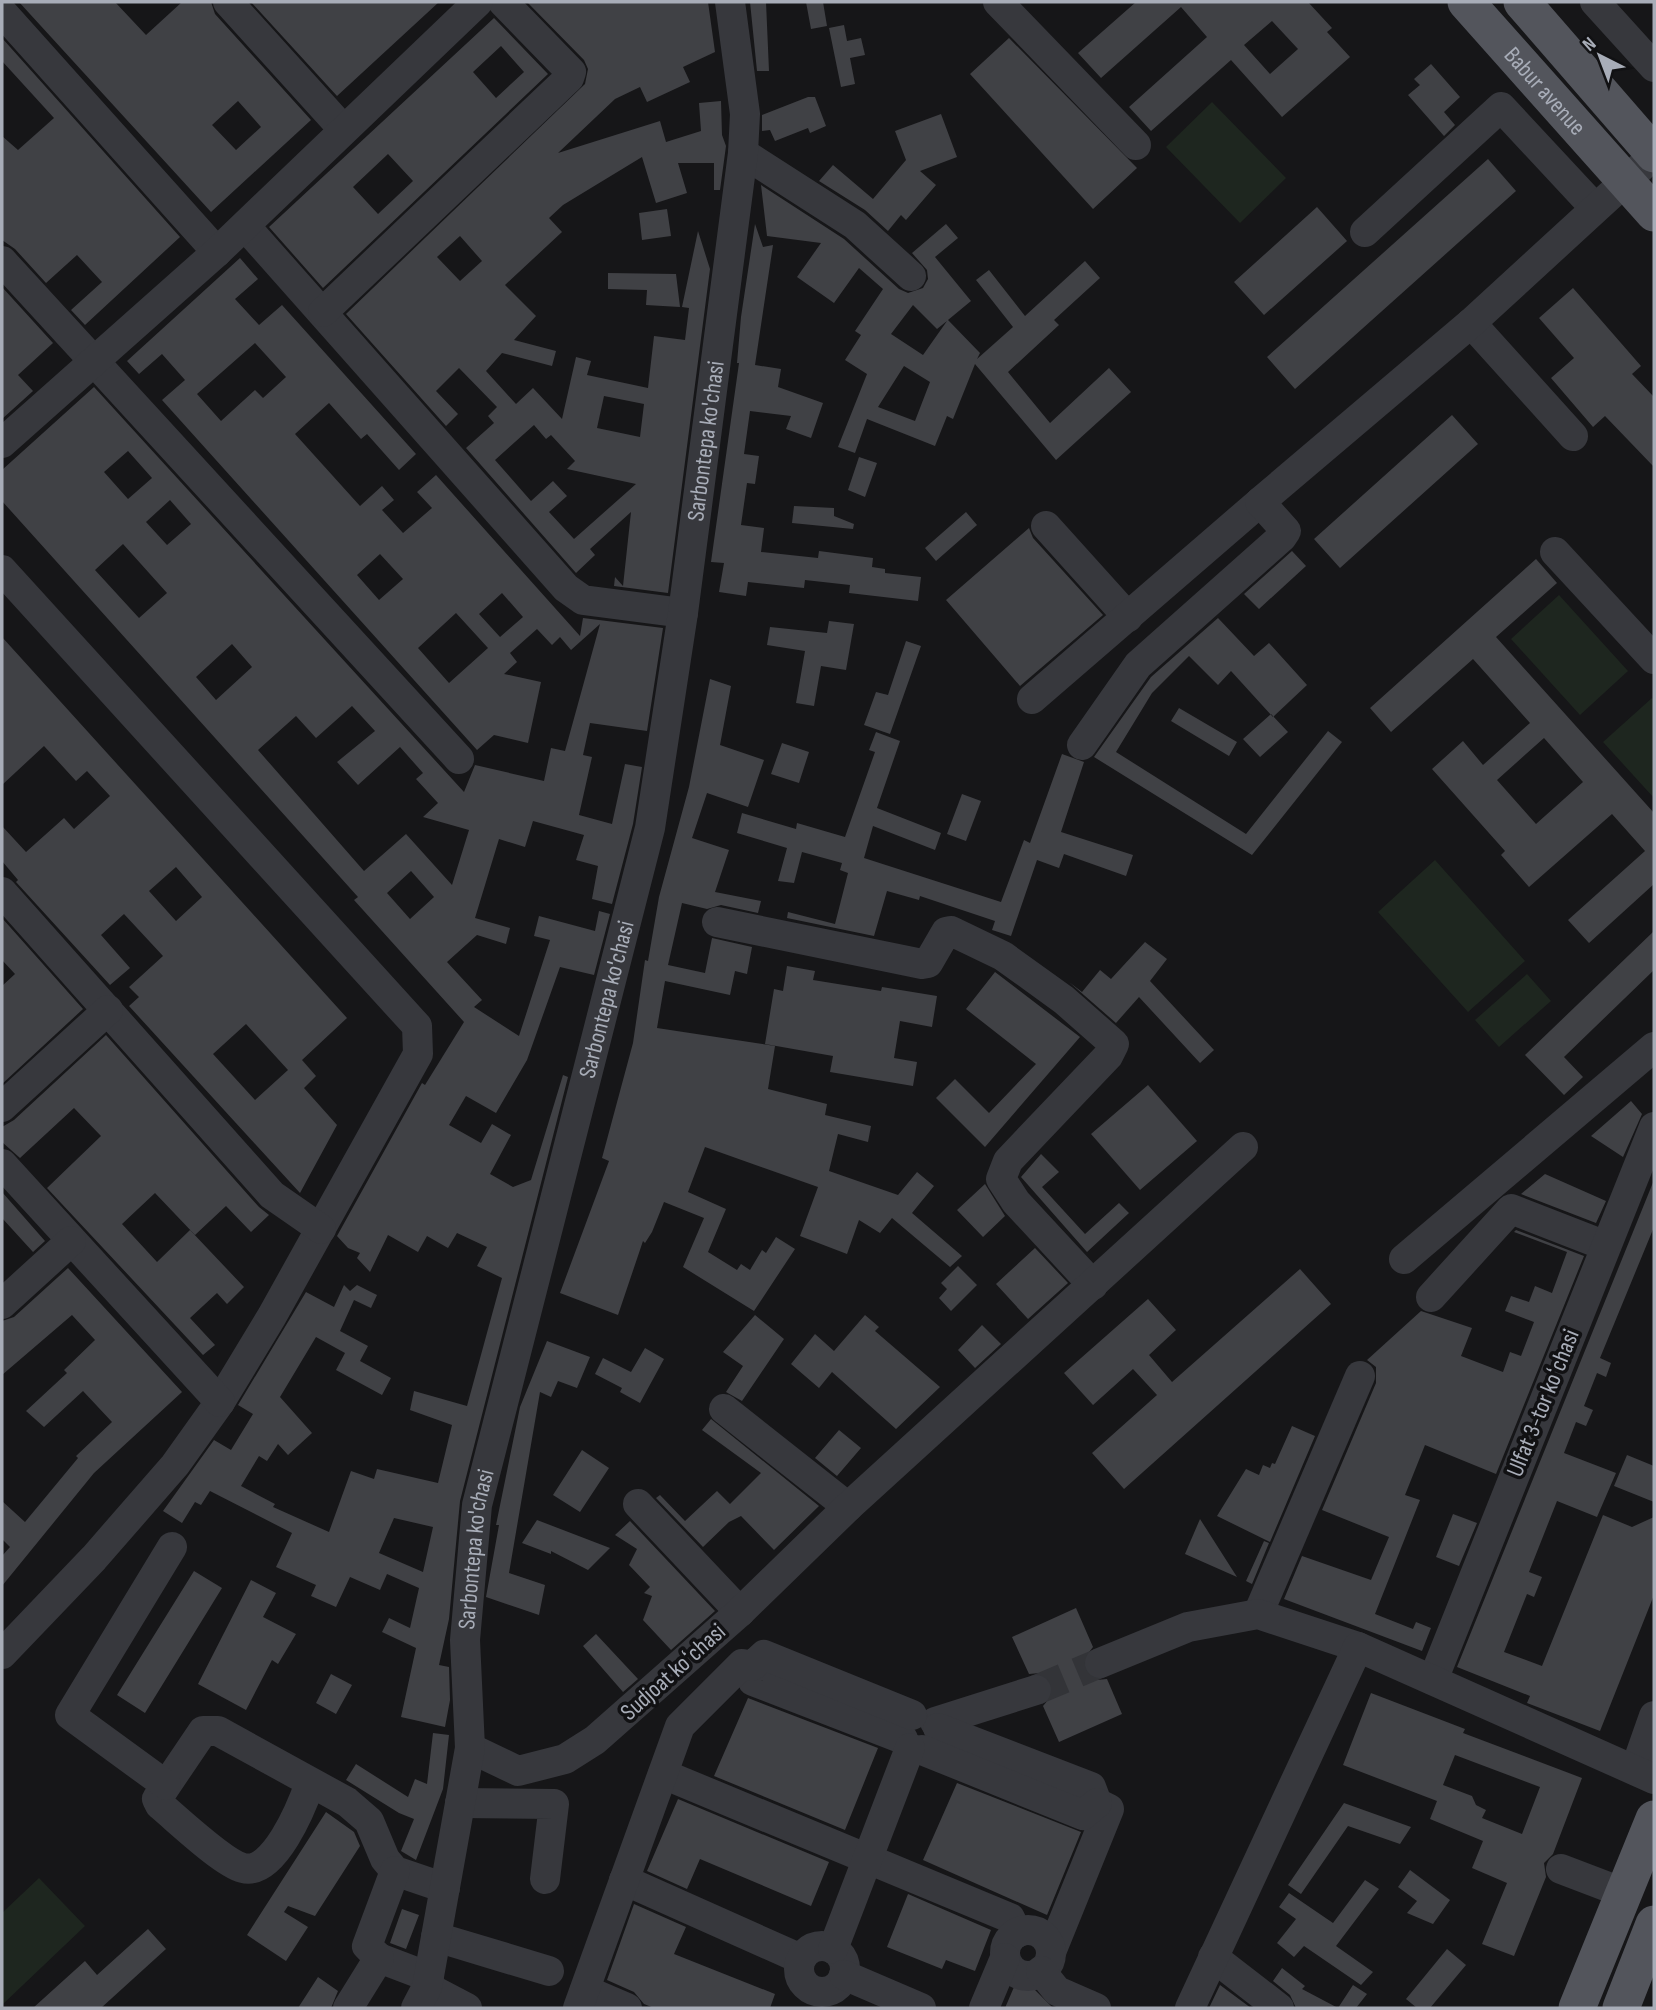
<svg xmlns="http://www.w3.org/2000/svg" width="1656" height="2010" font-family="'Sofia Sans Condensed',sans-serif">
<rect width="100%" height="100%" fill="#161618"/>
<path fill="#1e261f" d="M1212,102L1286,178L1240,223L1166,147Z
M1559,595L1628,671L1580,715L1511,639Z
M1652,698L1654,700V798L1603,742Z
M1435,860L1525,961L1468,1012L1378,912Z
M1527,974L1551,1001L1499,1047L1475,1020Z
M39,1878L85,1926L2,2005V1913Z"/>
<path fill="#404145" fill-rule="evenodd" d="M19,2H115L146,35L182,2H211L215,14L311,120L211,212ZM238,101L261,127L236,150L212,125Z
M251,2H439L337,96Z
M527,2H708L715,52L683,67L690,82L647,102L640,87L615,99L558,153L660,121L666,142L701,131L699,103L721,101L722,135L726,146L720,190H714V163H678L687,193L656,203L642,157L563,205L549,218L562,232L505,285L536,316L514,340L556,351L552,366L502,353L486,371L516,404L533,388L562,419L576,357L591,361L587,375L648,388L654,336L685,340L689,308L682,307L698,231L710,269L668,593L614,586L615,577L623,586L631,512L590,549L595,555L576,573L466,448L494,423L488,416L497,407L459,368L436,391L458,414L446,426L346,314L585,84L588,69L584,60ZM460,236L482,261L460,281L437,257ZM604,396L644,404L640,437L597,428ZM534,425L546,439L551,435L575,461L567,469L636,484L574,539L549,512L567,496L553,481L531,501L495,460Z
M750,2H766L769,71H757Z
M806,2H823L827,26L811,29Z
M1136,2H1308L1332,28L1327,32L1350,57L1282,117L1231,60L1151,131L1129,107L1207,37L1181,7L1101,78L1078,53ZM1272,21L1298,49L1270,74L1244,45Z
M494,18L548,74L323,288L269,227ZM501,46L524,72L496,98L473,72ZM388,154L413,181L378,214L353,187Z
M844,25L847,41L861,38L865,55L850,58L855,84L841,87L829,28Z
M2,38L180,237L85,325L71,310L102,282L77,255L46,283L15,249L2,240V136L18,150L54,118L2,61Z
M1009,38L1137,168L1093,209L970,74Z
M1431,64L1460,97L1444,112L1455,125L1444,136L1408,95L1420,85L1414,79Z
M808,97H815L826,126L810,133L808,128L775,141L770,130L762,131V115Z
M941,114L957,157L920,171L936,185L906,220L901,215L888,231L865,210L819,181L833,165L873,199L906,160L895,131Z
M1488,159L1516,191L1295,389L1267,357Z
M761,185L844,239L899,289L908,293L923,288L928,279L927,270L912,253L946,224L958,238L935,257L971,301L948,320L980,353L977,359L1013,327L976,280L989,270L1025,316L1085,261L1100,278L1054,320L1059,325L1008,372L1050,423L1109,368L1131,392L1056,460L975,364L953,419L947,416L935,446L867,419L855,453L838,447L867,374L845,360L861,335L855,331L883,289L859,268L834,303L797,277L821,243L767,236ZM913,305L937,329L947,321L923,355L891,334ZM904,366L930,382L915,421L878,407Z
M1317,207L1347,241L1264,315L1234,282Z
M667,209L671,236L642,240L639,213Z
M755,224L763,247L773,245L755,365L781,369L778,387L823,403L811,438L786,429L791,416L750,411L744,454L759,456L755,484L747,483L741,525L764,528L761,552L818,558L819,551L873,558L872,567L885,569V573L921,577L918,601L849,593L850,585L805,580L804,588L748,582L746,596L719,592L724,563L711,562L739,363H737L741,317Z
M240,258L258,279L235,299L259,325L282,305L416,454L399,470L367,434L361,439L329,403L295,434L360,506L382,486L394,500L382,510L403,533L432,508L417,492L436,475L580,636L583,618L663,628L647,731L590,723L583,755L592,757L579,815L612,824L625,764L642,767L633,824L612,904L592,899L598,866L576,860L584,835L533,821L525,847L499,839L475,918L510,928L506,944L477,935L447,962L482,1000L474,1007L519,1036L550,940L534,936L539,916L595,931L599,911L610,914L594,975L560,967L527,1060L496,1113L466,1096L449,1125L481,1143L492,1124L511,1135L490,1174L513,1187L531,1180L563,1075L568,1077L460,1501L449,1619L439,1665L449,1667L450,1700L445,1727L401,1717L416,1648L382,1632L389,1618L410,1628L419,1588L387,1574L380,1590L350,1577L336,1607L311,1596L316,1585L276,1567L292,1533L210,1491L201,1505L195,1502L182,1523L163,1511L214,1440L231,1450L253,1414L238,1405L306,1292L334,1307L344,1285L350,1291L357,1285L377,1295L371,1308L354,1300L340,1331L368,1346L360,1361L391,1378L382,1395L336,1370L345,1353L316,1337L280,1397L312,1433L288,1455L278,1444L267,1461L259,1456L241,1486L275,1504L273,1507L329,1532L351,1471L374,1479L377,1469L438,1483L452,1425L410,1410L414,1391L467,1406L502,1278L477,1266L487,1247L457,1233L448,1248L427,1236L418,1252L388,1235L370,1272L357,1258L360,1253L348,1248L337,1236L422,1083L425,1085L464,1022L354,900L358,897L2,501V470L94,387L464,792L475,765L544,781L551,748L565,751L600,624L571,650L560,637L552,645L537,629L510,653L517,662L504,674L541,682L528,743L494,735L477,750L162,400L185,380L162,354L139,374L127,361ZM255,343L286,377L263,398L255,390L221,421L197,394ZM128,451L152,478L128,499L104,472ZM170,500L191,524L167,545L146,522ZM123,544L167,593L139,618L95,570ZM380,554L403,579L379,600L357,575ZM502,593L523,617L500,637L479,614ZM456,613L488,648L449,683L418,648ZM232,644L252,667L216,700L196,677ZM352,706L375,731L337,762L358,785L400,747L423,773L416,779L438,803L423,817L469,830L452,885L406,834L364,871L258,750L296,716L316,738ZM411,871L434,897L410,919L387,893ZM394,1518L433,1527L423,1572L379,1553Z
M608,273L676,274L680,307L646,305L647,290L608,289Z
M2,287L53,343L18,375L33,391L2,419Z
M1573,288L1641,366L1632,374L1654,397V467L1605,416L1593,427L1551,378L1574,358L1539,318Z
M1452,415L1478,444L1340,568L1314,539Z
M859,457L877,463L865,497L848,490Z
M794,506L834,508V516L854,524L853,529L792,523Z
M966,512L977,525L936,561L925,548Z
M1029,528L1033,538L1103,615L1020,686L946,600Z
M1292,551L1306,566L1259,609L1244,594Z
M1536,559L1557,583L1496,637L1654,813V884L1589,943L1568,920L1645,851L1612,814L1529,887L1501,855L1505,851L1432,769L1463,741L1483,765L1530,723L1473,659L1391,732L1370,708ZM1544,738L1583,782L1536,824L1497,780Z
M1218,618L1254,656L1269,643L1307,685L1273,717L1231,671L1218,685L1189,656L1152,693L1116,752L1246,834L1328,731L1342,742L1252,855L1094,757L1151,677Z
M829,621L854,624L846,670L821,666L814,706L796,703L805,651L767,645L770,627L827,633Z
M2,637L347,1018L302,1060L316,1076L304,1088L337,1125L300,1193L129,1006L139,997L129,987L163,956L124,914L101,935L130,968L110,985L16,882L18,880L2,861V826L26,852L64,818L74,829L110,796L87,771L76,781L44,746L2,785ZM176,867L202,897L176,921L149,891ZM246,1024L288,1070L255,1100L213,1054Z
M906,641L921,646L890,734L864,725L876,692L888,695Z
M710,679L731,686L720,745L764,760L748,807L707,793L692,838L729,850L715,892L761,901L758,913L721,905L707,909L682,903L668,965L705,973L712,938L752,947L747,974L735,971L730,995L665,981L657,1028L775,1046L768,1089L827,1104L825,1115L871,1126L868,1142L838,1134L829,1171L898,1195L917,1172L934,1186L912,1213L962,1256L950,1267L892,1218L880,1233L859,1220L847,1254L800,1236L818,1187L705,1147L688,1192L726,1209L708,1252L737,1270L741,1264L750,1270L762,1250L766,1253L776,1237L795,1249L754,1311L683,1267L704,1218L664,1202L652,1232L645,1243L643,1241L618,1315L560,1293L609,1161L602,1158L633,1043L645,960L648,961L659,897L689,787Z
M1179,708L1237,742L1229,756L1171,721Z
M1271,714L1288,732L1260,757L1243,739Z
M876,732L900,741L877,808L941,833L935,850L873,826L864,858L1001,902L1024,840L1030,843L1062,754L1084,762L1061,832L1133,855L1126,876L1064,854L1059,868L1037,860L1011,936L992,930L995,921L920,896L919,900L887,891L874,936L787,918L788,912L835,924L848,873L840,870L842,863L802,852L794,883L778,881L787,848L737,833L742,813L796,829L797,823L845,837L875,752L869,750Z
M782,743L809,752L799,783L771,774Z
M962,794L981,801L966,841L947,834Z
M2,918L83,1009L2,1084V986L15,974L2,960Z
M1654,931V970L1564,1057L1583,1077L1564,1095L1525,1055Z
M1145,942L1167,959L1150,981L1214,1050L1200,1063L1139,997L1116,1023L1069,982L1082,992L1100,970L1111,979Z
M787,966L815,971L813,980L881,991L882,987L937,996L932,1027L900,1021L894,1058L917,1062L913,1086L830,1072L833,1056L765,1044L774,989L783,991Z
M995,972L1080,1037L985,1147L936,1098L955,1079L989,1113L1036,1064L966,1009Z
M106,1035L259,1207L269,1215L251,1232L226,1206L195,1235L155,1193L122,1224L157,1262L190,1230L244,1287L227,1304L217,1293L190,1318L215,1345L203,1355L47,1188L101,1136L74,1108L20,1158L2,1142V1127L14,1120Z
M1148,1085L1197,1141L1140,1190L1091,1134Z
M1631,1101L1642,1114L1623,1157L1591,1136Z
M1041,1154L1059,1172L1042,1187L1085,1234L1119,1203L1129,1213L1087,1252L1021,1177Z
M1545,1174L1606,1201L1596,1223L1521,1194Z
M1654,1180V1227L1600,1358L1611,1363L1606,1377L1597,1373L1584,1406L1593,1410L1586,1426L1576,1422L1564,1453L1616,1473L1597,1517L1557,1501L1529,1572L1542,1577L1534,1597L1527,1594L1504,1652L1542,1666L1603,1515L1632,1527L1654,1517V1595L1600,1731L1527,1703L1530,1696L1457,1667Z
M985,1184L1005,1216L983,1237L957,1210Z
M2,1192L45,1241L33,1252L2,1218Z
M1516,1230L1584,1256L1496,1474L1425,1445L1405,1495L1420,1500L1375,1614L1413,1629L1416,1622L1431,1628L1422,1651L1284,1599L1302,1556L1371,1580L1389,1537L1322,1510L1376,1383V1367L1367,1360L1421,1311L1472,1328L1461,1356L1503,1372L1510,1352L1521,1356L1534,1322L1505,1311L1511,1296L1529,1302L1535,1286L1552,1293L1567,1252L1514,1232Z
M1035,1248L1068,1283L1028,1319L996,1284Z
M958,1266L977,1285L951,1311L939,1298L947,1289L941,1283Z
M68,1268L182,1392L94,1473L2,1586V1556L10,1547L2,1539V1501L25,1522L78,1458L76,1456L112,1422L83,1391L44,1427L26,1411L67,1373L64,1370L95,1340L72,1315L2,1375V1321L14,1317Z
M1300,1269L1331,1304L1124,1489L1092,1453L1157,1395L1133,1369L1093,1405L1064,1373L1148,1299L1176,1330L1149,1355L1172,1382Z
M755,1315L784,1339L742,1401L726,1392L743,1366L723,1352Z
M865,1315L879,1327L875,1331L940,1387L896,1429L832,1372L819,1388L791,1364L815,1334L834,1351Z
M982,1325L1001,1344L975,1368L958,1350Z
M547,1341L590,1357L577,1388L558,1381L551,1397L540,1392L509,1573L545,1585L539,1615L486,1597L499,1525H496L520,1407Z
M645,1348L664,1359L640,1403L620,1392L622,1388L595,1374L603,1358L631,1372Z
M711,1419L819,1506L774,1550L741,1516L729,1522L703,1547L656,1498L660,1495L685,1521L717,1491L730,1504L761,1473L702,1430Z
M1292,1426L1315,1436L1270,1542L1217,1516L1246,1469L1259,1475L1263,1465L1270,1468L1272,1463L1275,1464Z
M839,1430L861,1448L837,1476L815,1458Z
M582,1450L609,1468L580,1512L553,1495Z
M1627,1455L1654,1466V1502L1614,1486Z
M1453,1514L1477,1523L1459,1566L1436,1557Z
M1200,1519L1237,1577L1185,1554Z
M537,1520L610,1548L588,1570L551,1551V1554L522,1543Z
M630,1521L715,1611L671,1650L643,1620L652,1596L644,1593L650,1587L629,1565L637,1549L615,1535Z
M1264,1541L1269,1543L1252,1584L1246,1581Z
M194,1571L222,1588L145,1713L117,1695Z
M251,1580L276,1593L263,1617L296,1634L278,1664L272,1660L246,1710L198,1684Z
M1076,1608L1093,1647L1083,1660L1084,1670L1097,1680L1107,1679L1122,1714L1059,1742L1043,1706L1053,1694L1052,1684L1040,1673L1029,1674L1012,1637Z
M596,1634L638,1679L623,1692L583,1646Z
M331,1674L352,1685L336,1714L316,1703Z
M1371,1693L1465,1729L1463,1733L1582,1778L1553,1854L1544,1863L1546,1877L1514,1956L1482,1944L1507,1883L1472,1868L1483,1841L1430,1819L1437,1801L1343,1765ZM1455,1755L1540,1787L1522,1834L1482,1818L1486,1810L1476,1805L1472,1796L1443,1785Z
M748,1698L878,1748L845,1830L714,1776Z
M433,1733L449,1735L443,1789L416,1860L401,1851L414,1819L399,1813L346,1780L356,1764L408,1797L415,1779L427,1784Z
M957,1783L1081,1832L1047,1915L923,1860Z
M678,1799L829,1862L811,1906L700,1859L687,1889L647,1871Z
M1344,1803L1411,1827L1400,1844L1348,1826L1301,1894L1288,1885Z
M326,1812L354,1832L360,1846L315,1916L288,1906L284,1912L308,1927L286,1961L247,1935Z
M1410,1870L1450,1900L1433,1924L1407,1913L1417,1901L1398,1887Z
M1365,1880L1379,1889L1336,1946L1373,1972L1361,1985L1304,1946L1294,1957L1277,1943L1296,1919L1279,1907L1289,1893L1333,1923Z
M908,1894L991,1930L975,1971L946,1960L942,1969L887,1947Z
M634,1904L686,1927L674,1954L775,1994L770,2008H654L644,2004L634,1992L607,1980Z
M402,1909L419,1915L406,1949L390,1943Z
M148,1929L166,1949L101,2008H33L85,1961L97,1975Z
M1447,1949L1466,1965L1430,2008H1417L1406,1999Z
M1282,1968L1305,1986L1302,1989L1338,2008L1353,1985L1367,1994L1356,2008H1296L1290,1995L1273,1981Z
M318,1977L338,1991L331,2008H298Z
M1017,1980L1030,1985L1053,2008H1005Z
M1220,1985L1251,2008H1209Z"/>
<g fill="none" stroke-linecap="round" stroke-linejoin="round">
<path stroke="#333438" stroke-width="30" stroke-dasharray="30 15" stroke-linecap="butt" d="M1036,1690L1100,1663"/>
<g stroke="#37383d" stroke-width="30">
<path d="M228,2L343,129"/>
<path d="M998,2L1136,145"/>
<path d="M1595,2L1654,67"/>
<path d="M2,12L217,252"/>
<path d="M743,153L855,225L911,276"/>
<path d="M245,226L566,588L583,600L683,613"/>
<path d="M1365,232L1501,107L1595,208"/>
<path d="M2,261L459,759"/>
<path d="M323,312L569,78L571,72L503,2"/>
<path d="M1471,323L1573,436"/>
<path d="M2,443L217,252L478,2"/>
<path d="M1046,526L1128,617"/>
<path d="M1555,552L1654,659"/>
<path d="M2,570L417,1026L418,1054L272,1316L220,1402L175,1465L94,1558L2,1654"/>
<path d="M1032,699L1260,502"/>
<path d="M1082,745L1138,665L1282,537L1286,531L1260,502L1471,323L1641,167"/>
<path d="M2,892L272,1195L321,1229"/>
<path d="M717,922L922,964L928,963L946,932L951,931L1003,956L1064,1000L1114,1044L1108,1056L1008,1161L1001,1179L1016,1202L1093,1285"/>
<path d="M2,1107L108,1010"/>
<path d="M2,1164L220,1402"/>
<path d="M1404,1259L1654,1047"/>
<path d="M1431,1297L1511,1209L1606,1246"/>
<path d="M2,1304L71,1241"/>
<path d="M724,1409L848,1507"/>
<path d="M638,1504L740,1612"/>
<path d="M1258,1614L1360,1376"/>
<path d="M1100,1663L1188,1627L1258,1614L1358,1647"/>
<path d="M752,1666L753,1681L903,1739"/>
<path d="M1433,1680L1654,1127"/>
<path d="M935,1722L1036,1690"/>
<path d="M938,1728L1091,1787L1097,1803L1109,1809L1051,1952"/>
<path d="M470,1748L518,1771L565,1759L595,1740L740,1612L848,1507L1243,1147"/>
<path d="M922,1750L1083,1815L1097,1803"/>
<path d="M1635,1770L1654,1716"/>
<path d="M663,1774L1010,1918L1017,1933"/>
<path d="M310,1783C302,1806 274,1876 243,1868C223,1863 177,1819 160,1805L157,1799L203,1731H218L347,1802L369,1821L385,1859L395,1871L445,1888"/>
<path d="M166,1785L70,1715L172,1547"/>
<path d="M460,1803L554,1804L545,1879"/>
<path d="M1561,1869L1624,1893"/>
<path d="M624,1880L801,1959"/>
<circle cx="1028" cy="1953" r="23"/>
<path d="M436,1937L549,1971"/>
<circle cx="822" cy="1969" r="23"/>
<path d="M833,1949L910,1748"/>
<path d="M1213,1957L1279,2008"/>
<path d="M379,1958L429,1977"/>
<path d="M1041,1971L1057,1991L1096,2008"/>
<path d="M844,1975L921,2008"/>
<path d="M427,1987L467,2008"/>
<path d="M585,1990L627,2008"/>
<path d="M348,2008L379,1958L367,1946L395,1871"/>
<path id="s1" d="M416,2008L427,1987L470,1748L465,1640L477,1505L650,828L683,613L743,153L745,114L730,2"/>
<path d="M578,2008L680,1726L742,1664L752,1666L764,1655L912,1715"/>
<path d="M984,2008L1005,1958"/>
<path d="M1190,2008L1358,1647L1654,1779"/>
</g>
<g stroke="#53555c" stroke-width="37">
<path id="s2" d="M1466,2L1654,213"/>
<path d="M1522,2L1654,154"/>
<path d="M1577,2008L1654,1819"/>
<path d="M1621,2008L1654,1924"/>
</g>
</g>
<g text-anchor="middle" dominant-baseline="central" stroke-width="7" stroke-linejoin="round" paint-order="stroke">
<g font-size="24" fill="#a8adb8" stroke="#111113">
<text stroke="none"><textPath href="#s2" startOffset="119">Babur avenue</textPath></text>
<text stroke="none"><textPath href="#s1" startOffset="1600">Sarbontepa ko'chasi</textPath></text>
<text stroke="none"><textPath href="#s1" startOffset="1032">Sarbontepa ko'chasi</textPath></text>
<text transform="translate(1543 1403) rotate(-68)">Ulfat 3-tor koʻchasi</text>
<text stroke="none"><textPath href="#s1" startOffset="466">Sarbontepa ko'chasi</textPath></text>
<text transform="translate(673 1672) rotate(-42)">Sudjoat koʻchasi</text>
</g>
</g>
<rect width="1656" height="2010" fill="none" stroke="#a8adb8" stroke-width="7"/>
<g transform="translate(1600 56) rotate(318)" stroke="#111113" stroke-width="5" paint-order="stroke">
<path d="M0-5L12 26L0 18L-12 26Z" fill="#a8adb8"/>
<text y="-10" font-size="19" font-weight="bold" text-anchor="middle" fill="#a8adb8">N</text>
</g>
</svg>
